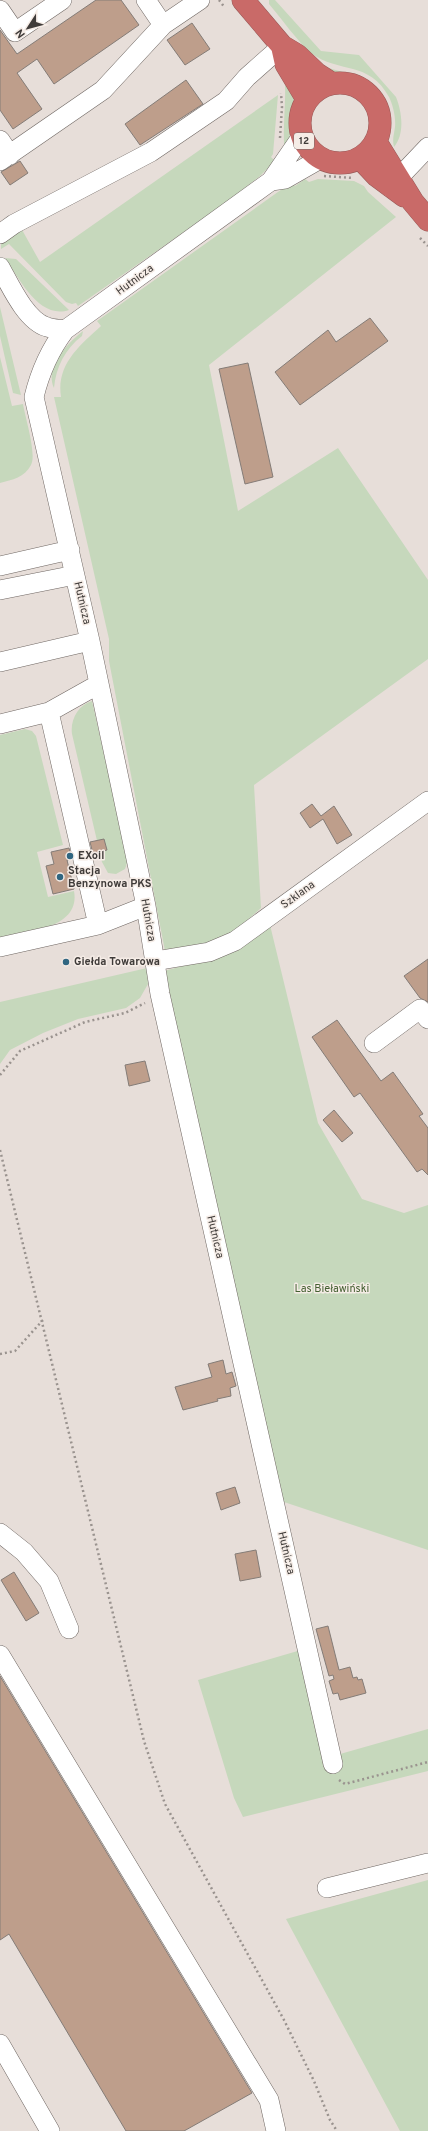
<svg xmlns="http://www.w3.org/2000/svg" width="428" height="2131" font-family="Overpass,sans-serif">
<rect width="100%" height="100%" fill="#e7ded9"/>
<path fill="#c6d8bc" d="M269,0H275L321,51L359,55L396,97C402,112 405,134 394,147C392,139 394,135 395,127C396,118 393,105 389,97C369,60 339,74 311,53C298,42 281,18 269,4Z
M325,67L364,78L382,96L389,113L390,123L388,144C382,132 388,120 383,107C377,91 363,79 346,76C343,75 338,77 334,75C331,73 328,69 325,67Z
M291,82L294,98L290,117V135L285,148C282,143 286,98 285,86Z
M278,95L273,154L271,157L275,161L259,177L224,204L78,306L76,303L72,304L66,302L9,244L1,249V242L21,228L40,262Z
M305,179L309,182L318,179L354,181L364,186L368,192L396,217L209,365L238,511L338,448L428,580V659L254,785L261,908L225,940L165,951L109,661V639L54,397H61C56,365 79,346 101,326L97,321L292,182L295,186Z
M5,258L16,259L69,310C39,320 19,278 5,258Z
M0,307L21,395L13,393L0,336Z
M83,331L82,336C65,349 56,367 54,388C44,366 68,343 83,331Z
M0,357L12,406L23,404C25,417 37,454 31,465C25,477 12,480 0,483Z
M92,701L128,860L125,869L116,874L108,873L102,862L72,734C70,720 78,705 92,701Z
M25,729L32,731L36,736L63,845L37,852L48,897L74,891C81,929 26,932 0,938V735Z
M270,925L318,1123L362,1199L404,1213L428,1205V1550L281,1501L164,971L220,956Z
M147,968L148,984L140,998L126,1008L78,1019L43,1033L10,1050L0,1064V1002Z
M301,1650L326,1758L428,1729V1771L243,1817L234,1798L198,1680Z
M428,1880V2131H400L286,1919Z"/>
<path fill="#be9e8b" stroke="#847c77" d="M96,0H121L139,25L54,84L37,59L17,73L42,109L13,129L0,110V30L17,54Z
M192,23L210,49L185,65L167,40Z
M186,80L203,104L140,145L125,124Z
M20,161L28,173L10,185L1,172Z
M370,318L388,341L300,405L275,372L328,330L336,342Z
M248,363L273,477L245,484L219,369Z
M312,804L321,816L334,806L352,835L337,844L323,819L310,828L300,813Z
M104,839L107,850L93,854L90,842Z
M69,848L72,859L67,860L74,889L53,894L46,866L54,864L51,852Z
M428,959V1002L420,998L404,976Z
M337,1020L381,1081L393,1072L423,1114L419,1116L428,1128V1175L422,1169L417,1172L360,1093L354,1097L312,1037Z
M145,1061L150,1081L129,1086L125,1065Z
M334,1110L353,1133L342,1142L323,1120Z
M223,1360L226,1374L232,1372L236,1386L230,1388L231,1396L217,1399L218,1401L183,1410L175,1387L212,1377L208,1364Z
M235,1487L240,1503L221,1510L216,1493Z
M256,1550L261,1577L240,1581L235,1554Z
M14,1572L39,1613L26,1621L1,1580Z
M328,1626L339,1670L350,1667L353,1678L357,1677L358,1680L362,1679L366,1693L340,1700L338,1693L333,1694L329,1681L334,1679L333,1675L329,1676L316,1629Z
M0,1676L252,2093L184,2131H126L9,1934L0,1940Z"/>
<g fill="none" stroke-linecap="round" stroke-linejoin="round">
<g stroke="#6f6763" stroke-width="20">
<path id="minor" d="M146,0L163,25
M0,10L15,32L62,0
M302,136L271,181L65,330C49,351 40,372 34,397L90,641L146,906L160,994L333,1764
M0,140L10,155
M0,161L103,90L163,25L200,0
M271,181L285,179L320,159
M390,187L428,147
M0,234L14,224L151,152L226,101L247,77L282,46
M0,267C10,285 26,321 47,327C53,329 59,329 65,330
M0,566L70,550
M0,590L75,575
M0,662L90,641
M49,712L98,925
M0,724L49,712L99,684
M0,947L98,925L146,906
M155,961L209,952L235,941L428,801
M374,1043L420,1009L428,1019
M0,1533L24,1552L49,1581L69,1629
M0,1655L269,2100L276,2131
M327,1888L428,1863
M0,2044L50,2131"/>
</g>
<g stroke="#995a58" stroke-width="23">
<path id="highway" d="M243,0L282,46L297,55L317,74L331,83
M282,46L286,64L307,99
M300 123a40 40 0 1 1 80 0a40 40 0 1 1-80 0Z
M376,142L413,202L428,220
M360,158L377,176L404,196"/>
</g>
<path stroke="#9a938f" stroke-width="2.5" stroke-dasharray="2 3" stroke-linecap="butt" d="M219,0L225,8
M280,138L282,107L281,93
M324,176L353,178
M420,238L428,246
M0,1075L20,1051L85,1022L125,1013L145,1003
M0,1150L144,1741L165,1804L284,2020L314,2081L330,2120L337,2131
M0,1354L15,1351L43,1320
M339,1780L345,1784L428,1762"/>
<use href="#minor" stroke="#fff" stroke-width="19"/>
<use href="#highway" stroke="#c96a68" stroke-width="22"/>
</g>
<g fill="#306681" stroke="#f5ece6" stroke-width="1.5">
<circle cx="70" cy="856" r="4"/>
<circle cx="60" cy="877" r="4"/>
<circle cx="66" cy="962" r="4"/>
</g>
<g text-anchor="middle" dominant-baseline="central" stroke-width="3" stroke-linejoin="round" paint-order="stroke">
<rect fill="#f5ece6" stroke="#76706d" stroke-width="1" x="294" y="133" width="20" height="16" rx="3"/>
<g font-size="10" font-weight="bold" fill="#3f3b39">
<text x="304" y="141">12</text>
</g>
<g font-size="11" fill="#3f3b39" stroke="#f5ece6">
<text transform="translate(135 280) rotate(-36)">Hutnicza</text>
<text transform="translate(82 603) rotate(77)">Hutnicza</text>
<text transform="translate(298 895) rotate(-36)">Szklana</text>
<text transform="translate(148 920) rotate(80)">Hutnicza</text>
<text transform="translate(215 1237) rotate(77)">Hutnicza</text>
<text transform="translate(286 1553) rotate(77)">Hutnicza</text>
</g>
<g font-size="11" font-weight="bold" fill="#3f3b39" stroke="#f5ece6" text-anchor="start">
<text x="78" y="856">EXoil</text>
<text x="68" y="871">Stacja<tspan x="68" dy="13">Benzynowa PKS</tspan></text>
<text x="74" y="962">Giełda Towarowa</text>
</g>
<g font-size="11" fill="#445f31" stroke="#f5ece6">
<text x="332" y="1289">Las Bieławiński</text>
</g>
</g>
<g transform="translate(28 28) rotate(234)" stroke="#f5ece6" stroke-width="3" paint-order="stroke">
<path d="M0-3L7 15L0 10L-7 15Z" fill="#3f3b39"/>
<text y="-6" font-size="11" font-weight="bold" text-anchor="middle" fill="#3f3b39">N</text>
</g>
</svg>
